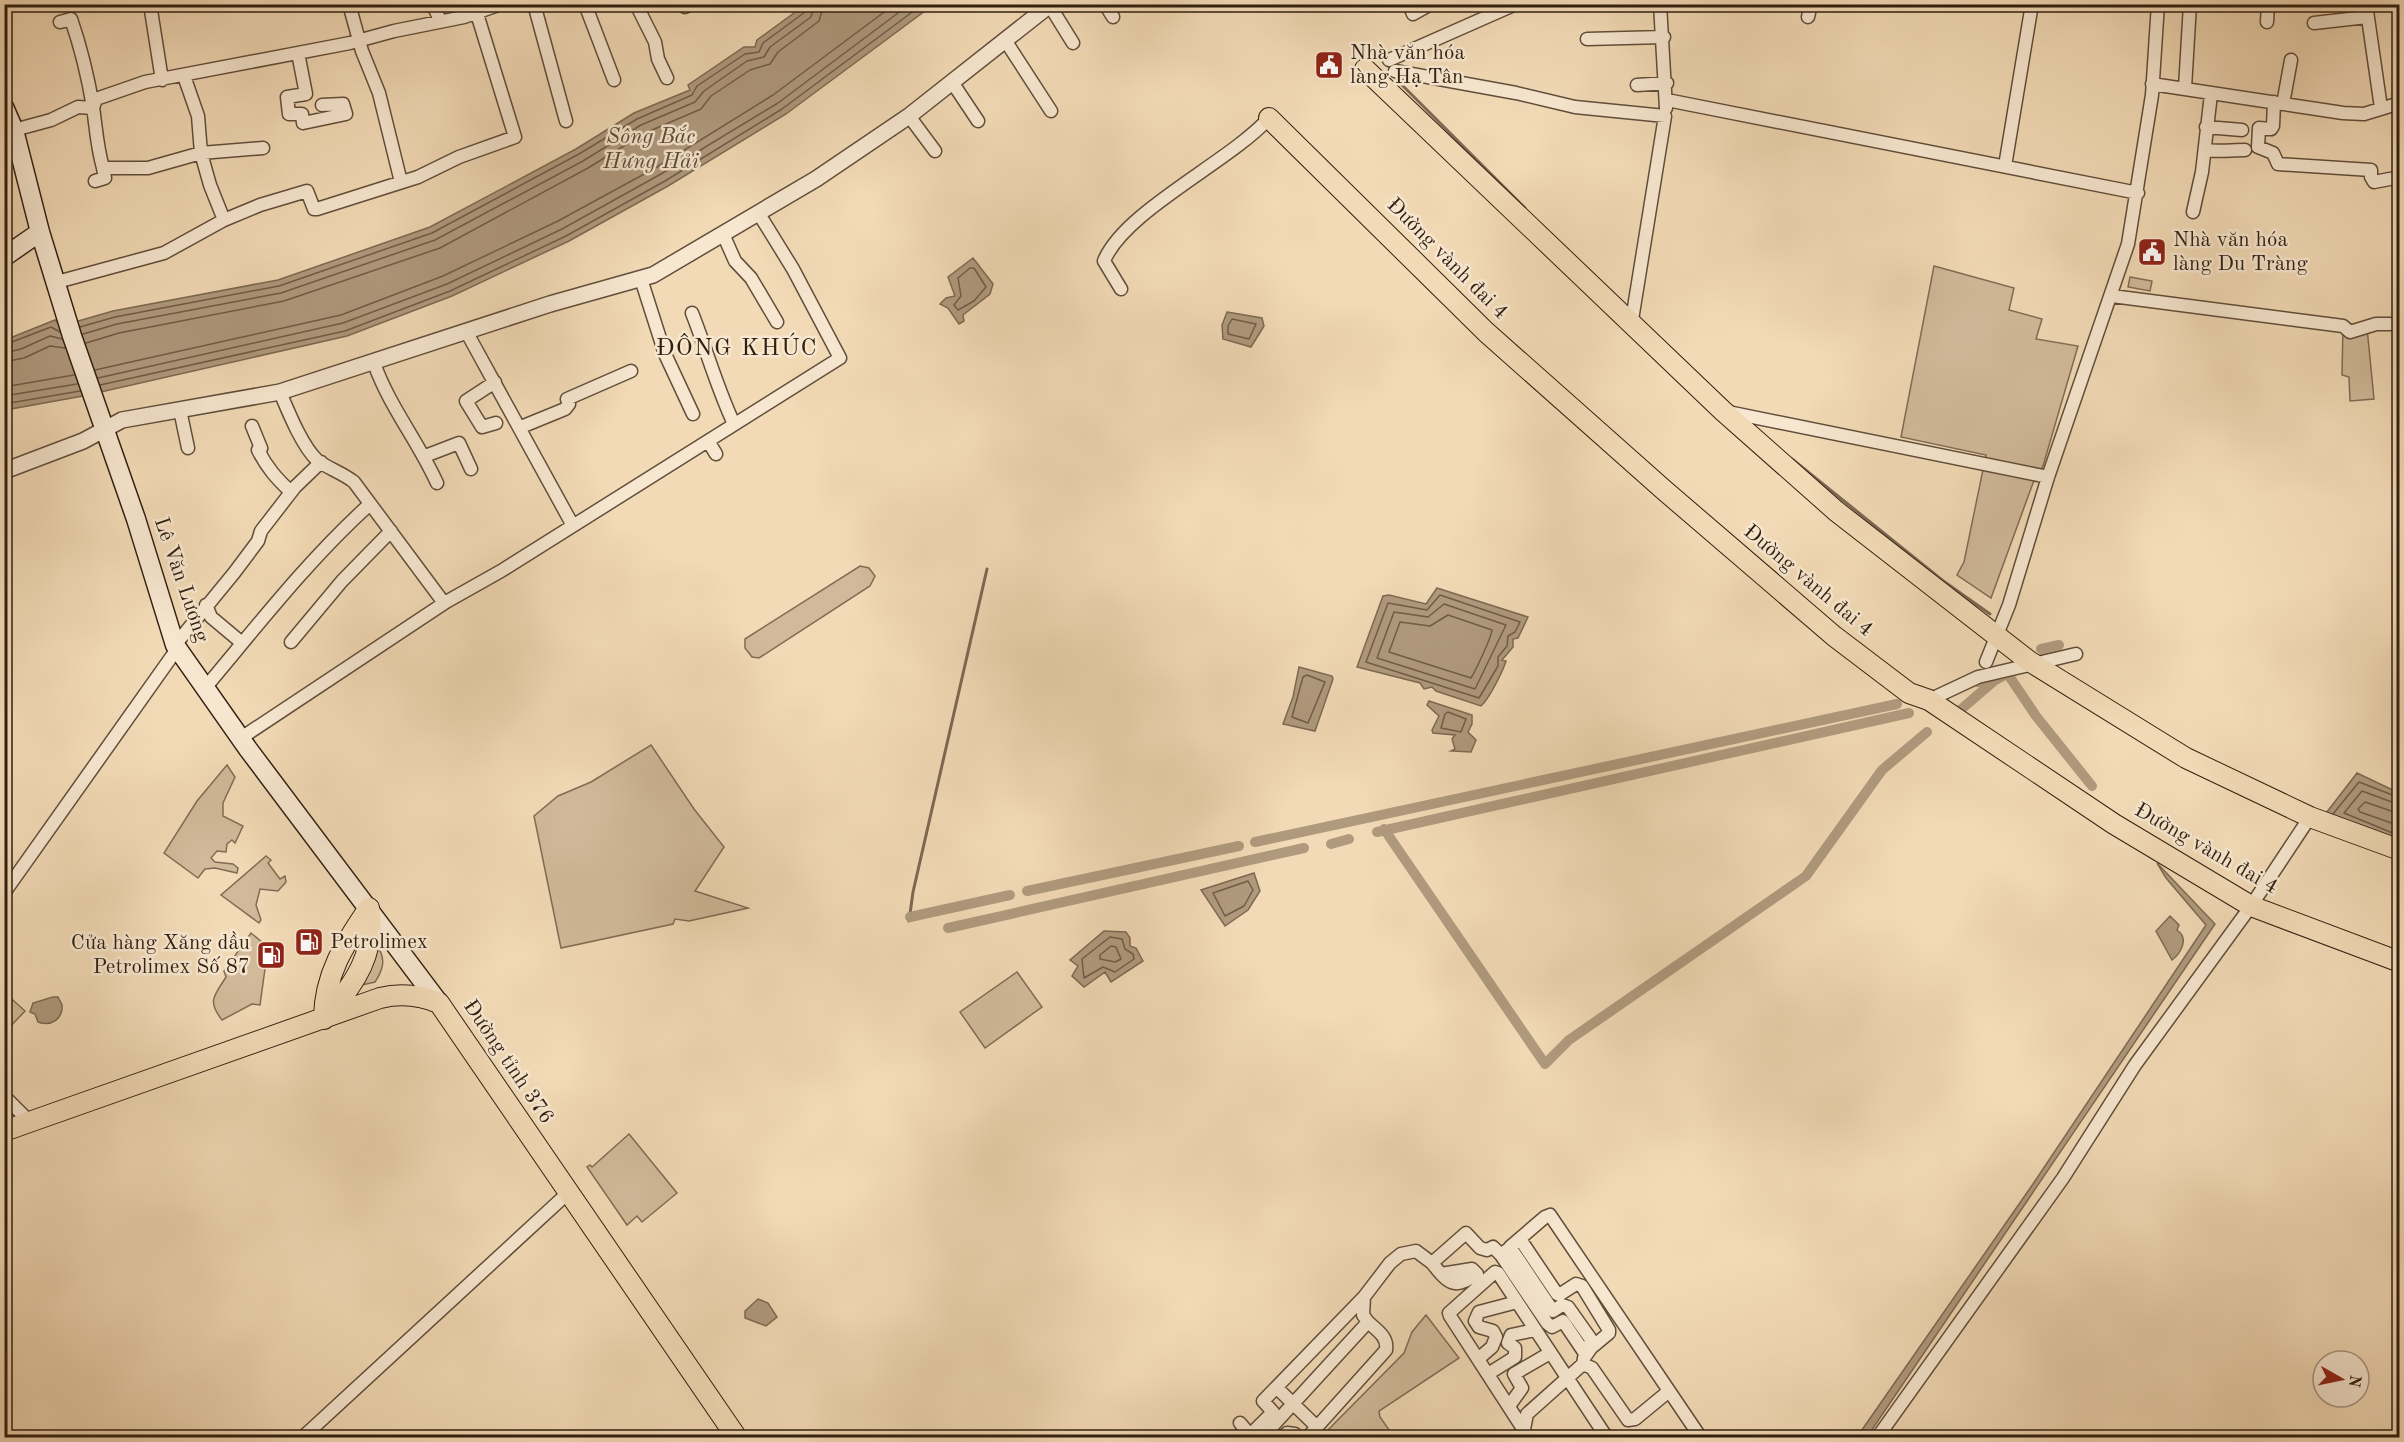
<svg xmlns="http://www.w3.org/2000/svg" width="2404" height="1442" font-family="'Old Standard TT',serif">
<rect width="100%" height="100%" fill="#f2dab6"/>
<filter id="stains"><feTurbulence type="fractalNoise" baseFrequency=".00333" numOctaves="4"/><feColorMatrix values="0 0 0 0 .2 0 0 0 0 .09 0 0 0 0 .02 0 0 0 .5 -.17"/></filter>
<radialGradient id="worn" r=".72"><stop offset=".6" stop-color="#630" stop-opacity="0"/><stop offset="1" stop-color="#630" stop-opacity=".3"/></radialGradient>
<path fill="#d1ba9a" stroke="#816c55" stroke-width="1.5" d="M1934,266L2014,288L2009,310L2042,319L2036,339L2078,346L2043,466L2033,483L1991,598L1957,575L1964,562L1986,455L1901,437Z
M2130,277L2152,281L2150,291L2128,287Z
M2343,326L2367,328L2374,399L2350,401L2349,377L2342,375Z
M860,566L869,568L875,576L870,586L759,658L752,657L745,648V639Z
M651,745L694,809L724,847L695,891L748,908L689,921L675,919L673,924L561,948L534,816L558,796L591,782Z
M227,765L235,777L223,803V816L243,826L235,843L232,840L227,844L226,852L217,851L211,858L215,862L233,864L238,868L237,873L215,868L205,869L198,878L164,853L197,801Z
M266,856L271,860L268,863L280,879L285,876L286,882L278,891L260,889L256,905L261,920L259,923L221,895Z
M251,933L268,947L260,1005L252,1004L222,1020C207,1001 214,996 226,977L224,971Z
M376,945C387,958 383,970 375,982L362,985L369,971Z
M1017,972L1042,1007L985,1048L960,1012Z
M4,992L25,1011L5,1032H4Z
M629,1134L677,1193L642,1222L637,1216L627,1225L587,1167L590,1165L592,1167Z
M1426,1315L1459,1358L1379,1411L1380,1417L1394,1437H1321L1404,1353L1412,1332Z"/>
<path fill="#b09a7e" stroke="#7d6952" stroke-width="1.5" d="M805,5H933L786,114L668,186L569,241L452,296L347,336L83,396L5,410V340L55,320L61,326L113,311L278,280L430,227L576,149L634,113L690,90L688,85L744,47H755L757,40Z
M973,258L993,284L990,294L963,315L964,321L959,324L948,308L940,304L946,298L955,296L948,277Z
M1227,312L1262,318L1264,326L1251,347L1223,339L1222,325Z
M1437,588L1528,617L1518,638L1513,639V647L1502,660L1506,661C1503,671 1489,699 1481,706L1436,691L1432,687L1424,689L1420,683L1357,667L1383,596L1389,595L1426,604Z
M1299,667L1332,676L1333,679L1315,731L1283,724L1293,697Z
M1429,701L1472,715V724L1468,732L1476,740L1471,752L1451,751L1455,749L1452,739L1455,735L1433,733L1432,730L1439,716L1427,705Z
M2357,773L2399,793V850L2320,821Z
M2157,863L2215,924L1867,1437H1857L2033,1184L2206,925L2166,878Z
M1254,873L1260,891L1248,910L1225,926L1201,890Z
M2170,916L2179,925L2177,930C2190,939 2180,954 2172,960L2156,931Z
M1104,931L1126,932L1130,938V946L1136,948L1143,961L1111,982L1105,972L1084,987L1072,976L1078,966L1070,960Z
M53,997H58L62,1005C63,1019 51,1027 38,1022L35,1014L30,1012L33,1003Z
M758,1299L768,1303L777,1317L766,1326L745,1318V1311Z"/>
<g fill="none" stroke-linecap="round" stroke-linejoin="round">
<path stroke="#705c47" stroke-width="1.5" d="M970,268H974L986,287L974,301L958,310L954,305L961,296L958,278Z
M1232,319L1256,324L1249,339L1228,334V326Z
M80,327L115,317L279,286L432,233L579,154L637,119L692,95L697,86L745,54L759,52L763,43L805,12L808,4
M83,334L117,324L281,293L435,240L583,161L641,125L695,102L704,91L747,61L764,57L770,47L811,17L815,4
M86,343L119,333L284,301L440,248L588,168L645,133L701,109L711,96L750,70L770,64L778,52L819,21L824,4
M4,345L51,327L60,332
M4,353L21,349L50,336L62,339
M4,362L24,358L50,346L65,348
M95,370L341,315L443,276L558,221L657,167L773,95L895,4
M98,378L343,323L447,284L562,229L661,174L778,103L910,4
M100,385L345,331L450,291L566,236L665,181L782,109L923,4
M4,387L74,375
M4,396L77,384
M4,404L80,391
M1440,595L1520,622L1515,632L1508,636L1507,646L1498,657V666L1479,698L1366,662L1388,603L1427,610Z
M1444,604L1506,625L1475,689L1377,658L1394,612L1428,617Z
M1448,615L1492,630C1491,638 1476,670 1471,678L1389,652L1400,622L1430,626Z
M1307,675L1325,682L1308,723L1292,717L1303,677Z
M1448,712L1466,719L1461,732L1441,728L1445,714Z
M2400,805L2362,791L2344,813L2400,836
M2333,814L2359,782L2400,798
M2400,814L2365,802L2358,809L2360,812L2400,826
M1248,881L1253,890L1244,906L1225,916L1213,893Z
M1110,937L1122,939L1125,949L1133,954L1134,959L1115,972L1103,967L1084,978L1082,959Z
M1111,946L1116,947L1121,959L1115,962L1100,959V955Z"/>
<path stroke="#7d6952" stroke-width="3" d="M1397,80L1525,208
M1792,459L1942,580L1990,614
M909,921L913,892L987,569"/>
<path stroke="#b09a7e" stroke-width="10" d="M2041,649L2059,645
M2007,673L2036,716L2092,786
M1978,682L1984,679L1994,681L2010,672
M1958,712L1994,681
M1384,829L1545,1064L1569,1040L1806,876L1882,770L1927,732
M1377,832L1909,713
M1255,842L1897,704
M1331,844L1349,839
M1027,891L1239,846
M910,917L1010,895
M948,928L1304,848"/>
<g stroke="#614e3a" stroke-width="15">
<path id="minor" d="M150,4L162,80
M349,4L362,51L379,93L401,182
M433,4L440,21
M534,4L566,121
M585,4L614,80
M636,4L655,42L658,59L667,78
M684,4L685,7
M1105,4L1113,17
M1409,4L1413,14L1431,4
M1660,4L1666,108
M2366,4L2381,108
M1050,6L1073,43
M1808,17L1811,4
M60,22L71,19C81,48 88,77 93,107C96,128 97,147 103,168H148L201,153L263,148
M2267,22L2268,4
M2314,23L2367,17
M1587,39L1664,37
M1005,40L1051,111
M298,53L306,94L287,97L289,114H302L303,123L346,114L343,104L322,105
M1389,60L1516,4
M1395,71L1516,93L1575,107L1665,116L1631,326
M184,76L198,116L201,153L210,185L224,220
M952,82L978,121
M2152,84L2343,113L2364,114L2400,103
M1637,85L1667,83
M2185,88L2190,4
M1667,100L2138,193
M2274,102L2273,126L2271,129L2259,128L2258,147L2273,153L2278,164L2371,170V177L2374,182L2400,177
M2399,103L2400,65
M2283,104L2291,60
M909,116L935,151
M2206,127L2242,130
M14,130L51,120L78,107L93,108L96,99L145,82L350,43L394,31L464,17L501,4
M2205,150C2219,152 2231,150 2245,150
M2005,166L2032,4
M95,181L105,178L103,168
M2193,212L2202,172L2211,94
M723,234L735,261L751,278L777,322
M641,279L665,354L693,414
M57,282L164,253L224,220L260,205L307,191L314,209H317L418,177L459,157L515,137L474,4
M1121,289L1104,261C1124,211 1231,161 1269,118
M2112,296L2343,326L2350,332L2376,324H2400
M692,313C707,351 717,388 734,424
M466,331L572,524
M374,363C389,406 418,441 437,483
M495,382L466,401L482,427L496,423
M280,392C288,411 302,446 317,460C327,468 343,473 354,482L444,603
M180,410L188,448
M1728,412L2048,477
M252,426L261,448L258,450C267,468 277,479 291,492
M521,427L565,409L569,404L567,399L631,371
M708,441L716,454
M425,456L459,443L471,469
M206,605L211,617L242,643
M291,642L342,581L391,531
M175,645L234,573L258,541L261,531L295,487L321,462
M1986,662L2009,605L2048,477L2128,244L2152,95L2158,4
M205,688C258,625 309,559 370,504
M1929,700L1978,677L2076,654
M241,738L446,602L501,571L840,358L793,269L759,214
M4,893L177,649
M4,1096L30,1122
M1520,1239L1557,1294L1559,1295L1576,1284L1582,1286L1609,1330V1333L1591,1348
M1507,1250L1501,1255L1547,1323L1552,1327L1563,1321L1586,1355
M1432,1263C1448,1283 1454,1291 1477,1274L1472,1269L1441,1274
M1478,1359L1492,1347L1496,1337L1493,1331L1479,1327L1475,1321L1479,1312L1517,1302
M1583,1364L1584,1358L1591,1348L1590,1338L1568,1307L1562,1305L1553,1311L1510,1247L1545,1217L1550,1215L1701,1438
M1488,1374L1515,1357V1348L1508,1343L1511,1335L1535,1330
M1277,1388L1317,1427
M1509,1406L1522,1388L1514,1374L1550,1353
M1240,1423L1250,1435
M1524,1429L1527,1414L1583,1364L1592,1368L1628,1420L1635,1419L1669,1391
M302,1438L569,1192
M1252,1438L1250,1435L1273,1412L1263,1401L1364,1297L1390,1263L1401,1254L1416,1251L1432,1263L1466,1233L1480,1248L1487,1250L1493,1247L1501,1255
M1268,1438V1431L1368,1322L1363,1315L1364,1297
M1283,1438L1287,1433L1295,1434L1299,1438
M1307,1438L1386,1350C1388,1337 1378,1331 1368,1322
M1529,1438L1450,1316L1449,1313L1495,1272L1498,1273L1607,1438
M1877,1438L2063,1178L2135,1065L2251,906L2310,817"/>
</g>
<g stroke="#614e3a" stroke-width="18">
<path id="tertiary" d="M4,471L83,441L122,420L280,392L550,304L653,275L816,179L909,116L1051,4"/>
</g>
<g stroke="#311f10" stroke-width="21">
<path id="secondary" d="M4,107L14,130L40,232L72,336L136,519L175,645L248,749L439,1003
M4,257L40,232"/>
</g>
<g stroke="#311f10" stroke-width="22">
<path id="primary" d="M1365,69L1723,411L1836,511L2029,661L2186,758L2310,817L2400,850
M1269,118L1486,332L1664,490L1834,636L1909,693L1929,700L2114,824L2251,906L2400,962
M327,1015C355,984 377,951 369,908
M324,1019C324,975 345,943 369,908
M4,1131L380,998C400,993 420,995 439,1003L737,1438"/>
</g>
<use href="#minor" stroke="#f7e7d0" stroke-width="12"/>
<use href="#tertiary" stroke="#f7e7d0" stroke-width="15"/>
<use href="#secondary" stroke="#f7e7d0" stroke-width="18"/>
<use href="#primary" stroke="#f2dab6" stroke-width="20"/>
</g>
<defs>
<g id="civic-square" transform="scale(1.5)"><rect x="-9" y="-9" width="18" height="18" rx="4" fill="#8f2418" stroke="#f7e7d0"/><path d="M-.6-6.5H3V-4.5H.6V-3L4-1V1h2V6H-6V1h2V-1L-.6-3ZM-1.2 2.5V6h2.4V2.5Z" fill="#fff"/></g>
<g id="fuel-square" transform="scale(1.5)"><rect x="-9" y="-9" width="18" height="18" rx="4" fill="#8f2418" stroke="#f7e7d0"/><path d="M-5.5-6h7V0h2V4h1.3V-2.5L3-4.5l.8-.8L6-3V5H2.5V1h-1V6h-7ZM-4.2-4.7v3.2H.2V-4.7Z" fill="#fff"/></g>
</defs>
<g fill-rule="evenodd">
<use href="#civic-square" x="1329" y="65"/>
<use href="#civic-square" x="2152" y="252"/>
<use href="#fuel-square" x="309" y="942"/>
<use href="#fuel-square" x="271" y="955"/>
</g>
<g text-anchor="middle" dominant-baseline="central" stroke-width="5" stroke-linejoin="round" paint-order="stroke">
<g font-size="21" fill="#311f10" stroke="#f7e7d0" text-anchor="start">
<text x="1350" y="53">Nhà văn hóa<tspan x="1350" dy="24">làng Hạ Tân</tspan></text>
<text x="2173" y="240">Nhà văn hóa<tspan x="2173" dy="24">làng Du Tràng</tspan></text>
<text x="330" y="942">Petrolimex</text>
<text x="250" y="943" text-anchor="end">Cửa hàng Xăng dầu<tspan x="250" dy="24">Petrolimex Số 87</tspan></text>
</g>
<g font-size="21" fill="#311f10" stroke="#f7e7d0">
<text transform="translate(1447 259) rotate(45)">Đường vành đai 4</text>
<text transform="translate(181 580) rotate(71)">Lê Văn Lương</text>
<text transform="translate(1808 581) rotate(40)">Đường vành đai 4</text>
<text transform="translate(2206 849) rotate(30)">Đường vành đai 4</text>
<text transform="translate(508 1062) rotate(56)">Đường tỉnh 376</text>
</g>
<g font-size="22" font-style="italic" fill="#5d4a36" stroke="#f7e7d0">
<text x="651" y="137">Sông Bắc<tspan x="651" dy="25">Hưng Hải</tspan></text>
</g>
<g font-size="24" letter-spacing="1.5" fill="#311f10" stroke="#f7e7d0">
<text x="737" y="349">ĐÔNG KHÚC</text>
</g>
</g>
<rect width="2404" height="1442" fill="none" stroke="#f2dab6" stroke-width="24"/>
<rect x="6" y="6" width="2392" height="1430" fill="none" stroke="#311f10" stroke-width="3"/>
<rect x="12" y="12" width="2380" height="1418" fill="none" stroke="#311f10" stroke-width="1.5"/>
<g transform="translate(2341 1379) rotate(99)"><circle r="28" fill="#f7e7d0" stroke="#a89783" stroke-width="1.5"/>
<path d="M0-4.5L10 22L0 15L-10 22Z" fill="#8f2418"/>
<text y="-9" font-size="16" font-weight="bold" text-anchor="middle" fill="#311f10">N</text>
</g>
<rect width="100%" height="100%" filter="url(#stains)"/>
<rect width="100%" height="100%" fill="url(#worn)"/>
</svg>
